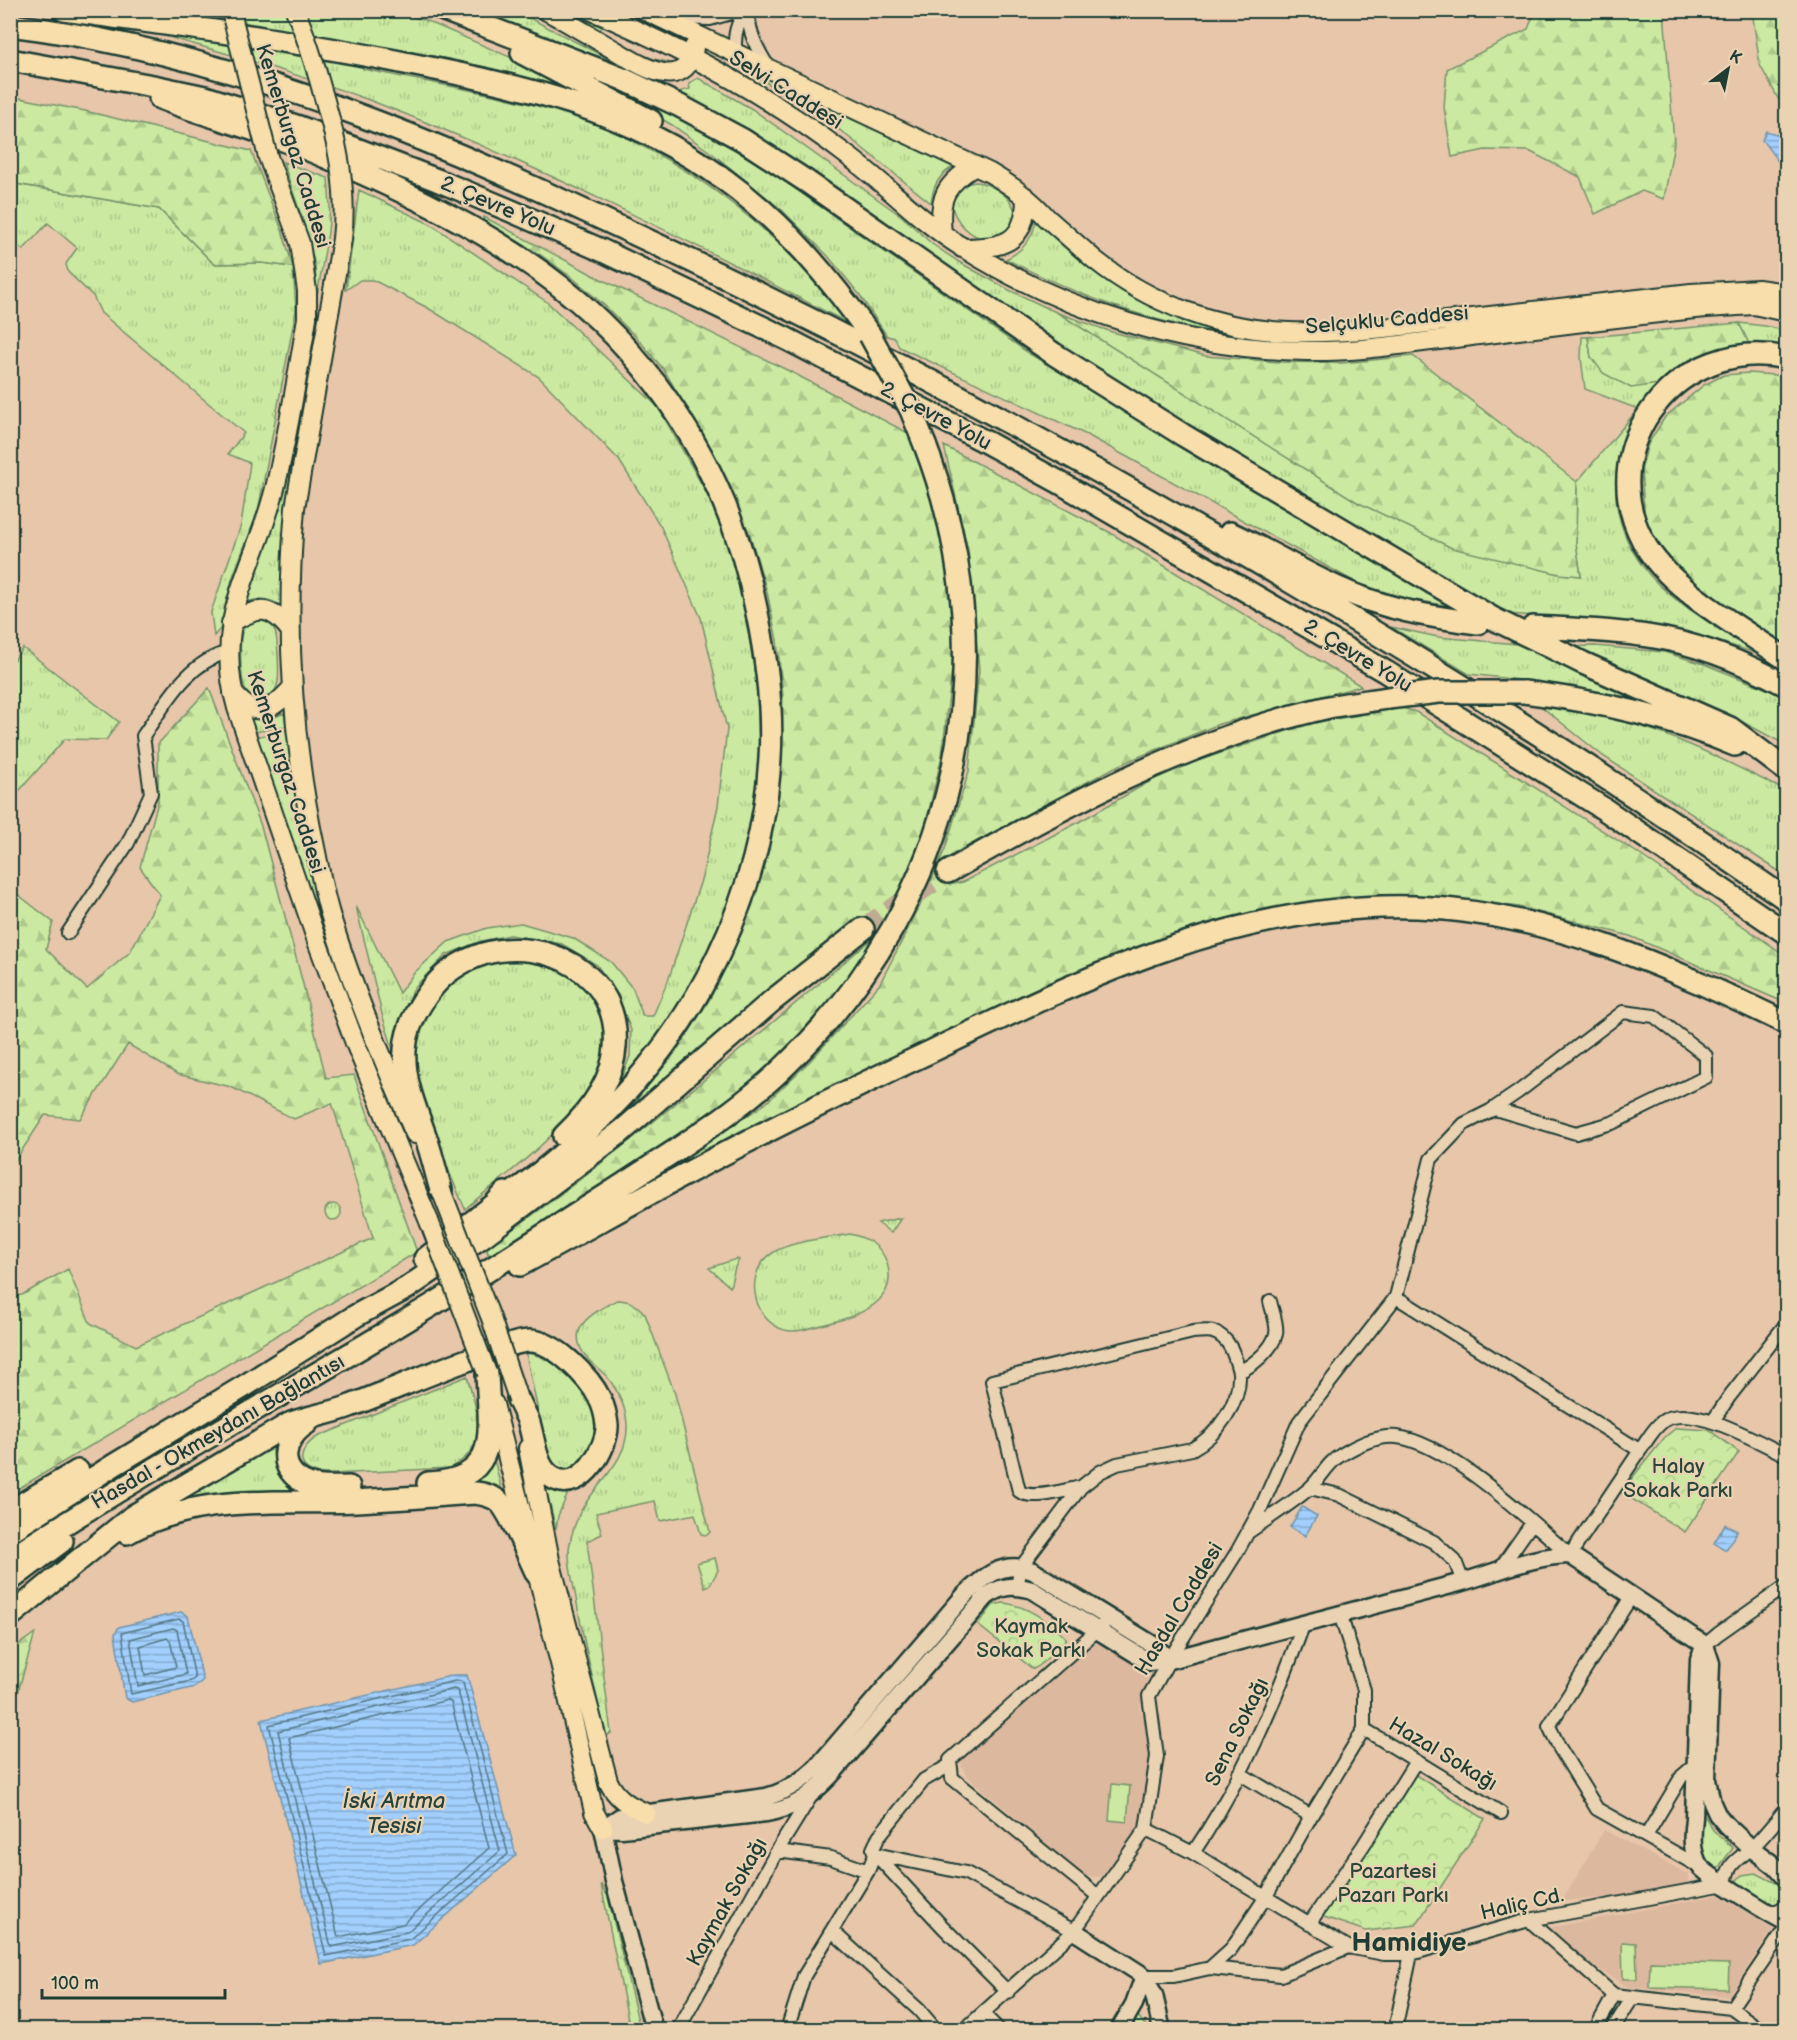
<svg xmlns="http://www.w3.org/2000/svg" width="1797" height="2040" font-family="'Balsamiq Sans',sans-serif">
<defs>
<pattern id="grass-tufts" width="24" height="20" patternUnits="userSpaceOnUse" patternTransform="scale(1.5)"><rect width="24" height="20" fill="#cbe9a1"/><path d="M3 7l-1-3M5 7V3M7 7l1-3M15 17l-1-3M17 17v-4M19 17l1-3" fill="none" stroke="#aec98b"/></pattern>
<pattern id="forest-firs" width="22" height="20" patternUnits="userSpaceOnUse" patternTransform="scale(1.5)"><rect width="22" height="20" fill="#cbe9a1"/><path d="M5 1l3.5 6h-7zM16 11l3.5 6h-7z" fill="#aec98b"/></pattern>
<pattern id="park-crowns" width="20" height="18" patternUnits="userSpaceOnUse" patternTransform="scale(1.5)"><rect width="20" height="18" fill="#cbe9a1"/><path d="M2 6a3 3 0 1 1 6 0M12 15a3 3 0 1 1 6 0" fill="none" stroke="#aec98b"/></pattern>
<pattern id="water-rules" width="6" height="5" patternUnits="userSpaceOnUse" patternTransform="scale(1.5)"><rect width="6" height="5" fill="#a2cffd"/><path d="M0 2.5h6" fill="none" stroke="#83a9ce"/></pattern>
</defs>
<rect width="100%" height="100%" fill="#e7c6aa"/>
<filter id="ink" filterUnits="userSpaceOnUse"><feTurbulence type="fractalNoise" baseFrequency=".0167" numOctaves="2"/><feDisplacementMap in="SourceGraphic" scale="12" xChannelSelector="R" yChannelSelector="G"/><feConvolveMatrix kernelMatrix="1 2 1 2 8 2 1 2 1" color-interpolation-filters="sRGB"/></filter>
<g filter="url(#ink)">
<path fill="#dcb89f" d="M1099,1643L1107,1645L1143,1667L1148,1674L1140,1709L1151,1736L1143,1811L1140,1821L1132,1840L1104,1876L1095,1877L1084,1876L969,1778L962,1767L961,1760L1091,1646Z
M1604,1830L1688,1874V1891L1562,1901Z
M1719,1895L1773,1929L1728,1996L1627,1987L1565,1948L1548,1928Z"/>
<path fill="url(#grass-tufts)" stroke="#75936a" stroke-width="1.5" d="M240,11H395L427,21L521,62L567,88C462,58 355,40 247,26Z
M465,11H516L674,93L690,89L689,83L698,78L752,109L904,218L932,244L959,262L1009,290L1058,313L1510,561L1559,574L1581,576L1576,543L1577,482L1638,409L1585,389L1581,358L1582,337H1588L1591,357L1665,383C1653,400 1637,417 1628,436C1603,487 1618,543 1657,583C1685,611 1733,637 1768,657L1708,638L1638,623L1507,614L1116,386L829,189Z
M569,14L602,27L600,30C615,41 633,52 651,58C659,61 666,60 673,65L672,67L650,61Z
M139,29L363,63V69C444,86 528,98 605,127C618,132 630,140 642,146C722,187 794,248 846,322C690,241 533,162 369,100C293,72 217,50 139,29Z
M760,74L953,167C938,176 933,186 931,203L841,131L758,77Z
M602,81C659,107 713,136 767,169L1030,354L1332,536L1334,533L1455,607L1403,598L1357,583L1089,436L899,347L895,338L887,336L859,294L828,256L782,210L713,154L672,125L600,83Z
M283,162L328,178L330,206L328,233L317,296L315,266L308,236Z
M976,182C1005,186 1035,218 999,237C969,252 923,188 976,182Z
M10,183L159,209L214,264L262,263L293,267L296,310L258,511L232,579L220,629L214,636L211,612L241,525L250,463L228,454L244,433L101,313L93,296L68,272L66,264L77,248L48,223L23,250L11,240Z
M359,190L430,224L547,302L658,407L715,508L740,581L757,687L760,782L746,848L722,924L688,993L656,1041L621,1080L630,1056L631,1030L618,996L597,965L562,944L510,935L481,941L446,955L414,988L399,1024L396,1059L382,1014L356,906L399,993L415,972L448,942L487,928L521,923L573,938L611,962L633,989L643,1016H653L669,978L702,877L718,806L727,729L701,618L661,527L619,460L539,377L428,308L373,280H360L346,290Z
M1036,220C1070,255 1112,291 1158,308C1189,320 1223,327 1255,337V339C1163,327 1088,301 1006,259C1023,251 1033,239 1036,220Z
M1739,323L1765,326L1786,331V352L1751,348Z
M286,476H291L281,606C268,597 258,598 244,603Z
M262,620C268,623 273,625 275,631C278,640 280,679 277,686C273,700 252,704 245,689C241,679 238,640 243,630C247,622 254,621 262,620Z
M1391,627L1438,637L1517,644L1668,708L1572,686L1469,674Z
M1595,646L1664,652L1704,664L1777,693L1786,698V745L1724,712L1664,690L1567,647Z
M23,648L119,722L106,740L65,739L11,800V664Z
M1542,707C1560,709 1578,710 1596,714C1663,728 1726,761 1786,791V876L1603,756Z
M284,713L286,726L255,732L250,719L275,717Z
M286,730L298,809L309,863L333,953L330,954L256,737Z
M537,958C549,964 567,969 578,978C591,988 600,1005 603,1021C604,1030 606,1039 604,1048C593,1115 513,1168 465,1209L421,1106L411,1042L433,997L463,970L485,960Z
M325 1212a8 8 0 1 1 16 0a8 8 0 1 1-16 0Z
M901,1218L891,1233L878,1223Z
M850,1234C867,1238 881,1245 887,1263C902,1312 835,1321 802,1330C760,1340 735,1276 774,1252C791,1241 829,1238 850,1234Z
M736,1259L739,1260L735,1267L730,1287L709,1268Z
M617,1300C630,1300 637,1305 645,1314L675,1394L710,1532L707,1535L701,1534L695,1514L660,1521L655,1501L596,1513L602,1534L587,1541L611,1733L606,1736C595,1690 584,1644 576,1598C573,1582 568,1565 569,1549C570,1540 573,1530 576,1522C589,1486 629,1466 627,1424C626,1408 618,1391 608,1378C602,1371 594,1366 588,1359C562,1329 593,1312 617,1300Z
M526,1353C542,1355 554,1363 567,1373C580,1384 596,1401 598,1418C600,1447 567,1496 547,1455Z
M467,1376C477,1413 493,1447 449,1468L332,1474C327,1474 322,1474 317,1473C293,1467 301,1447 317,1437Z
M272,1447C276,1468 277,1474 292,1490C251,1490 212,1496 172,1504Z
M490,1463H495L503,1495L466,1487L482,1475Z
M546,1489L568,1493L558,1516L556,1529Z
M715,1558L718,1570L710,1585L705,1587L697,1563Z
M1703,1813L1713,1830L1733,1848L1715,1872L1701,1855Z
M1756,1873L1778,1884L1782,1896L1777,1906L1768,1907L1738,1886L1737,1880L1742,1875Z
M601,1884L608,1897L640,2029H630Z
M1136,2013L1148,2029L1127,2030Z"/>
<path fill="url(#forest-firs)" stroke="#75936a" stroke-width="1.5" d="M1535,11H1664L1674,143L1664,199L1642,191L1595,214L1580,177L1529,151L1485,150L1452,157L1444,107L1447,69L1528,29Z
M1752,11H1786V102L1779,100L1760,65Z
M10,96L85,111L251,151L282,230L293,267L262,263L214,264L159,209L11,183Z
M484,217L597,277L793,373L908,433L925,469L942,525L956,633L942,756L923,835L899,895L884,929L808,1034L711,1119L490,1259L486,1248C622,1154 746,1044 872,939L861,922L699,1053L630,1106L669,1061L686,1037L711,997L742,932L770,838L778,795L783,697L777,640L767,592L750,535L717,460L664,370L638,339L605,306L574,279L539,254L483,221Z
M1058,313L1112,332L1206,356L1279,362L1342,363L1413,356L1577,482L1576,543L1581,576L1559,574L1452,548L1357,502Z
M1739,323L1751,348L1665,383L1631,388L1603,373L1591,357L1588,337Z
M1749,373L1786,376V646L1691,585L1653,541L1645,521L1641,470L1648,444L1665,417L1704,385L1724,375Z
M944,446L1109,532L1361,686L1219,724L1119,765L953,854L940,870L949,885L963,882L1077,823L1170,770L1311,723L1402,708L1416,712L1633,850L1786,956V1003L1630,936L1519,907L1433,896L1337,899L1290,906L1242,917L643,1185L765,1104L810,1061L879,985L920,906L945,849L969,771L979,670L968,550Z
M209,688L261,826L303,984L326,1078L354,1075L417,1252L11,1493V1296L22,1295L68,1269L90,1323L136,1346L373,1238L332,1103L294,1119L231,1087L177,1074L128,1044L80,1119L45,1115L11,1167V889L53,922L46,949L87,989L130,952L160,895L140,867L158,802V744Z
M35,1633L11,1716V1650Z"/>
<path fill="url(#park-crowns)" stroke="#75936a" stroke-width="1.5" d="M1676,1428L1709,1430L1739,1452L1685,1532L1621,1492L1665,1437Z
M1003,1603C1027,1605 1048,1621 1066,1638L1063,1643L1039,1666L1033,1669L978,1625L993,1605Z
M1414,1774L1485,1819L1416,1925L1366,1931L1321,1916Z"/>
<path fill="#cbe9a1" stroke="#75936a" stroke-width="1.5" d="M1112,1784L1130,1786L1127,1822L1109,1820Z
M1622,1942L1636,1943L1637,1979H1623Z
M1650,1962L1729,1964L1728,1989L1649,1987Z"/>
<path fill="url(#water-rules)" stroke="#6e95ad" stroke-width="1.5" d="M1766,131L1786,137V172L1762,140Z
M1302,1507L1317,1516L1305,1536L1290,1527Z
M1725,1524L1737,1531L1726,1550L1714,1543Z
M181,1612L188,1616L203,1680L195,1687L132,1702L125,1698L115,1634L119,1627Z
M455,1675H467L516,1855L413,1945L321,1964L261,1720Z"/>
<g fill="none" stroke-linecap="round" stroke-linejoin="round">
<path stroke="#537784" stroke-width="1.5" d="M179,1619L183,1621L195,1678L191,1681L131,1694L122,1633Z
M173,1628L177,1630L186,1674L138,1686L130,1639Z
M167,1638L170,1640L176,1667L145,1675L140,1646Z
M455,1681H461L463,1683L508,1854L410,1939L326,1956L269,1725Z
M454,1689L458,1691L500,1851L407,1932L331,1947L278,1731Z
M448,1700L451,1702L489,1848L403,1924L338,1937L289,1738Z"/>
<path stroke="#bfab92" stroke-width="21" stroke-dasharray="21 10" stroke-linecap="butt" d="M863,929L948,872"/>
<g stroke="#1f3d34" stroke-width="16">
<path id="street" d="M749,10C747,31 758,51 769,68
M669,18L710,19L742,10
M736,54C733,37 736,23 747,10
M68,933L128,843L151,793L143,736C166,703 187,662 229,652
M1396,1297L1639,1450
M1713,1421L1729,1397L1786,1324
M1081,1487C1066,1490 1031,1501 1019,1491L992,1381L1193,1332C1199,1332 1208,1330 1213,1332C1230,1337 1235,1357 1239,1372
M1310,1488L1339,1495L1434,1542L1455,1561L1463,1582
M1250,1531C1270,1517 1291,1504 1310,1488C1321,1478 1328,1462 1341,1455C1357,1445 1378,1435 1397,1437C1449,1443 1530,1521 1570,1555L1649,1437C1654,1430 1660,1421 1669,1418C1699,1407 1758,1442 1786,1455
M1499,1570L1532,1523
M1017,1587L1021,1567L1081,1487L1100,1472L1117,1464L1192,1449C1218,1435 1241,1402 1239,1372C1253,1365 1272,1350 1276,1334C1278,1324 1272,1311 1270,1301
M1631,1597L1549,1726L1559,1747L1597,1809L1700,1867
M1705,1645L1718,1634L1786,1586
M1364,1729L1501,1813
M950,1765L924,1780L879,1836L873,1849L875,1854L942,1926L1008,1992
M1239,1773L1311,1816
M1146,1829L1193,1853L1348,1947L1384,1954H1411L1529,1920L1725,1884C1728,1863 1737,1860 1752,1848C1764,1836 1775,1822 1786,1809
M1646,1836L1682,1776L1696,1764
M777,1851L831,1858L868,1871
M1193,1853C1241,1782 1275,1703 1304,1623
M1098,1896L952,1778L950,1760L1103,1625
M1766,1911H1777L1786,1906
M1529,1920L1614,1995L1595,2030
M1309,1924L1363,1846L1416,1761
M832,1931L919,2010L936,2030
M1210,1968L1281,1975L1348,1947
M1144,1976H1174L1210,1968L1231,1949L1265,1898L1311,1816L1364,1729V1690L1340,1614
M1614,1995L1731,2008L1786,1927
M1731,2008L1761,2030
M983,2014L999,2030
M678,2030L777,1851L811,1796
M787,2030L804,1976L868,1871L875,1854L966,1873L1074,1931
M964,2030L1074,1931L1146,1829L1157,1756L1149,1696L1169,1660L1237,1552L1260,1510L1299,1422L1396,1297L1431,1159L1464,1124L1490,1111L1518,1092L1623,1012L1654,1016L1706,1056V1077L1612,1123L1576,1133L1495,1109L1490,1111
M1395,2030L1411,1954
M1612,2030L1633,1997"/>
</g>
<g stroke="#1f3d34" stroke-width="21">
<path id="secondary" d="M1705,1645L1699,1659L1694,1818C1692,1834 1691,1851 1699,1865C1705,1875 1773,1916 1786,1922
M603,1828L622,1829L766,1813C794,1809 811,1796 830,1776L986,1597C1001,1585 1014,1585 1032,1590L1149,1662L1169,1660C1264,1634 1360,1609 1455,1584C1494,1574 1529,1556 1570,1555L1705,1645L1711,1663L1707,1780L1712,1803L1717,1814L1726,1825L1751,1848L1775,1866L1786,1878
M603,1828L620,1817L766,1797C786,1792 801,1782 817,1767L963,1597C983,1577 1003,1559 1033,1571L1155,1646L1169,1660
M603,1828L614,1881L654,2030
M1074,1931L1144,1976L1154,1995L1162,2030
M1119,2030L1134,2004L1144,1976"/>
</g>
<g stroke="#1f3d34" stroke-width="22">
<path id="primary" d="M545,10C570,23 593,38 618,52C632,60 647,70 664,73C681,76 693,64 694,47
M590,10C681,48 770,96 848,156C887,185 921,222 962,247C1065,312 1185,349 1307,351C1360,352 1412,343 1464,337C1545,327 1625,316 1706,308L1754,305L1786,312
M644,10L990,173C1002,180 1013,187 1024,196C1032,202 1040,210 1047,218C1063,232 1079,246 1095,260C1149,303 1220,330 1289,332C1321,333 1353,331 1384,328L1691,293L1758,289L1786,293
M268,157L300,243L307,291V318C298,373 289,429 276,484C257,567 211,616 237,708L318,944L355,1043L429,1221
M942,233C938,198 945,184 975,166
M342,239L295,508C285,624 291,738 316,852C320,872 324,894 330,914C353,990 384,1062 415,1134
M962,248C1003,248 1026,244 1026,197
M231,623C256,607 270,604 290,630
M233,693C255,720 272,711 292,688
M494,1404L561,1667L594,1812L603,1828
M528,1448L550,1560L608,1781C616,1798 629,1806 646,1813"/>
</g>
<g stroke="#1f3d34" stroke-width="26">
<path id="highway" d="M64,10C178,26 292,40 405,63C522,86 626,108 725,180C783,222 829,277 870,335
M444,10L623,79L680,106L743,140L806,181L1054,354L1183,435L1494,619L1583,663L1730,728L1786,770
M10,25C254,55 479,160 698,264C1077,447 1440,660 1786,899
M522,53L651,121
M10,60L153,86L205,97L299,127L437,180L509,210L601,250L787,339L986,442L1057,481L1386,672L1604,809L1786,933
M160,98C203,115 248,126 291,143C319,153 347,166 375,179C456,216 536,259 600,321C682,400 736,503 757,613C767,661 773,709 770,758C762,896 696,1028 596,1123C565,1153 532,1182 495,1204
M1786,358C1681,335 1591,444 1643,541C1668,589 1742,628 1786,659
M1230,533C1266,549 1300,571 1336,587C1381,608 1429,617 1478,623
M1533,627C1571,629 1610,630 1648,636C1697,643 1743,662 1786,685
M1524,692C1598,701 1667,716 1735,745
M948,872C1066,804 1196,737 1329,707C1349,703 1369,701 1388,698
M441,1190C436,1173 432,1155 426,1138C416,1109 403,1081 405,1050C406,1029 416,1010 429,992C442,974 461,961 483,954C547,936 621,974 615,1047C613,1081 588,1113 564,1136
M425,1259L495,1204L505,1193
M520,1265C574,1236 628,1205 682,1176C765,1131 849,1090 934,1050C1086,977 1243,901 1416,907C1548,912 1669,967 1786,1023
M307,1423C281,1439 276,1471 308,1484C320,1489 336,1487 349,1487
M428,1483C503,1480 489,1429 487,1373
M10,1511L78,1471
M10,1531L114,1465L243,1387L357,1315L407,1288L483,1236L622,1131L772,1001L863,929
M127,1533C198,1493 278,1504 356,1501C396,1499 435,1496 475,1493C483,1494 490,1495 497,1500C509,1508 529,1558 537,1574
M10,1559C178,1449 356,1356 525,1247C574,1216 624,1184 673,1152C713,1125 753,1098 787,1064C957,900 1009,665 925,445
M10,1580L62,1541
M10,1616L133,1516L289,1424C309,1416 330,1414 350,1406C397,1388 442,1368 490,1352C502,1348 516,1341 529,1341C554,1340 590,1378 600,1399C604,1407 606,1416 607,1425C608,1447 582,1492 555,1479C534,1469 535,1439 528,1420C525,1413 521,1406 518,1399"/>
</g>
<use href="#street" stroke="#ead3b3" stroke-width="12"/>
<use href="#secondary" stroke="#ead3b3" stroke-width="16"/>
<use href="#primary" stroke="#f8deab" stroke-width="18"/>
<use href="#highway" stroke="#f8deab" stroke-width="21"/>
<g stroke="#1f3d34" stroke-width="22" stroke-linecap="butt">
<path id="primary-bridge" d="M295,10C307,38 315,65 323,94C337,142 348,188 342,239
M233,20L268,157
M441,1190L491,1318L518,1399
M429,1221L487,1373"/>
</g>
<g stroke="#1f3d34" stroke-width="26" stroke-linecap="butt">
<path id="highway-bridge" d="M870,335L911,410L925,445
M1388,698L1439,692H1524"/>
</g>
<use href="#primary-bridge" stroke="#f8deab" stroke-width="18"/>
<use href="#highway-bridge" stroke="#f8deab" stroke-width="21"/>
</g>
</g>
<g text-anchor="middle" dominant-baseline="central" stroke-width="4.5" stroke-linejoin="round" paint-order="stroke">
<g font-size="21" fill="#1f3d34" stroke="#ead3b3">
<text transform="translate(786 90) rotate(32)">Selvi Caddesi</text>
<text transform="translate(293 146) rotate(73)">Kemerburgaz Caddesi</text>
<text transform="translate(498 206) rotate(23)">2. Çevre Yolu</text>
<text transform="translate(1387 320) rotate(-5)">Selçuklu Caddesi</text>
<text transform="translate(936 416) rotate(28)">2. Çevre Yolu</text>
<text transform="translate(1358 656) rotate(31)">2. Çevre Yolu</text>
<text transform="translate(286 772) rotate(72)">Kemerburgaz Caddesi</text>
<text transform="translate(218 1432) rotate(-30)">Hasdal - Okmeydanı Bağlantısı</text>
<text transform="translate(1179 1609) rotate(-59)">Hasdal Caddesi</text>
<text transform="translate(1237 1732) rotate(-64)">Sena Sokağı</text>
<text transform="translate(1443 1754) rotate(31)">Hazal Sokağı</text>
<text transform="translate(727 1902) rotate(-61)">Kaymak Sokağı</text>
<text transform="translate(1522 1904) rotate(-13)">Haliç Cd.</text>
</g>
<g font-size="21" fill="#284639" stroke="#ead3b3">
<text x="1678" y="1466">Halay<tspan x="1678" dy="24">Sokak Parkı</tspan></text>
<text x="1031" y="1626">Kaymak<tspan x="1031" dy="24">Sokak Parkı</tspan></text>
<text x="1393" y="1871">Pazartesi<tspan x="1393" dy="24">Pazarı Parkı</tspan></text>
</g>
<g font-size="22" font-style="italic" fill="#26443e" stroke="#ead3b3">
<text x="394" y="1801">İski Arıtma<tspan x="394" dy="25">Tesisi</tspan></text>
</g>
<g font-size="27" font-weight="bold" fill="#1f3d34" stroke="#ead3b3">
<text x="1409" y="1943">Hamidiye</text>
</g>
</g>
<rect width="1797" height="2040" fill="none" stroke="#ead3b3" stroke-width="36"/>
<rect x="18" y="18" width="1761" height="2004" fill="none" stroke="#1f3d34" stroke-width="2" filter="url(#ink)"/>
<g transform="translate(1728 69) rotate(32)" stroke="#ead3b3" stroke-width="4.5" paint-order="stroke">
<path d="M0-4.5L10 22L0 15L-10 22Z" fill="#1f3d34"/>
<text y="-9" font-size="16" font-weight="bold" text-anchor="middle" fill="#1f3d34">K</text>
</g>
<path d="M42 1989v9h183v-9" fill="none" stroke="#1f3d34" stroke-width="3"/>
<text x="51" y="1989" font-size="18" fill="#1f3d34" stroke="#ead3b3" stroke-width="4.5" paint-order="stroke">100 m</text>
</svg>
